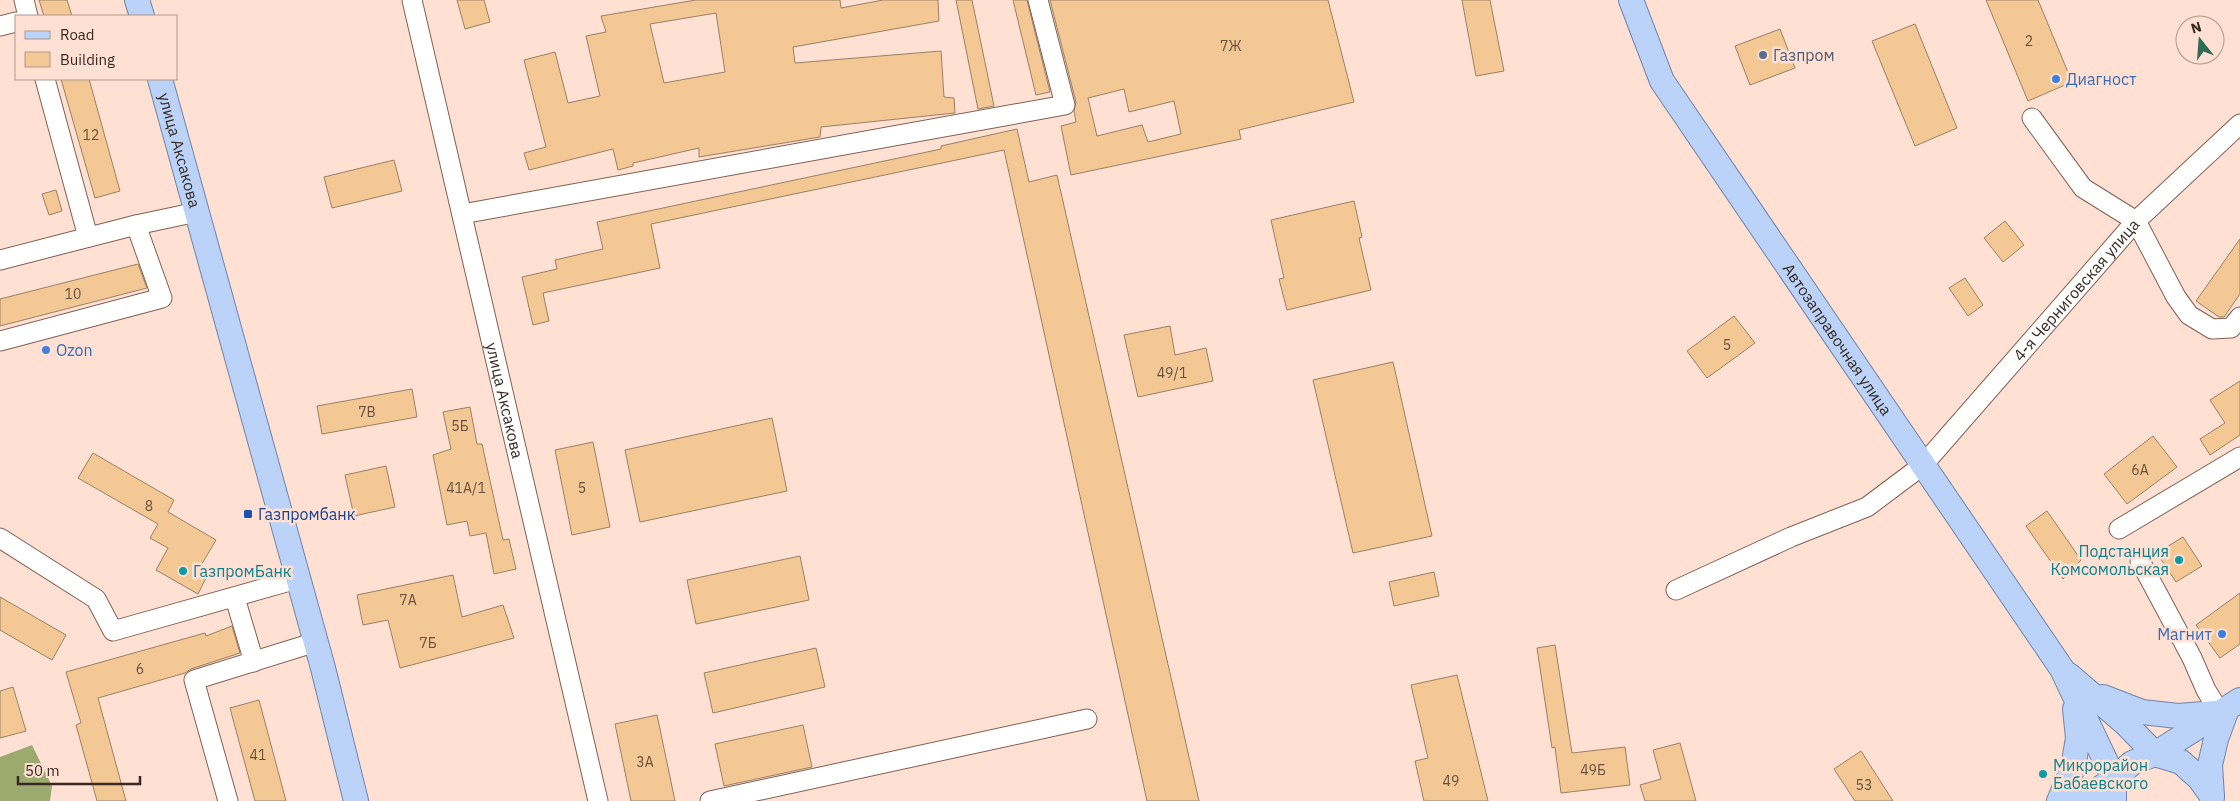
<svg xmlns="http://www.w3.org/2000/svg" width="2240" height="801" font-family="'IBM Plex Sans',sans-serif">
<rect width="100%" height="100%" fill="#ffe0d2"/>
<path fill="#9caa6f" d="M32,745L52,786L50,801H0V757Z"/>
<path fill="#f4c895" stroke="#998065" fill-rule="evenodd" d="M39,0H67L72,16H44Z
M457,0H484L490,22L465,29Z
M696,0H840L841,8L883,0H938L939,21L793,47L795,63L941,51L944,97L954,98L955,113L821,127L820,137L699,157V148L633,163V166L618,170L613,149L529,170L524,153L546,147L524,60L555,52L568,103L600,96L586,36L606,32L601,16ZM716,13L725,72L664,83L650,24Z
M956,0H972L994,106L978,109Z
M1013,0H1027L1050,92L1036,95Z
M1050,0H1328L1354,102L1239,130L1241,139L1071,175L1061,126L1076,122L1074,111L1076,102ZM1124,89L1129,112L1174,101L1181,134L1148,142L1142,125L1097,136L1088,98Z
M1462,0H1490L1504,71L1476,76Z
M1986,0H2038L2072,82L2028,101Z
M1915,24L1957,128L1915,146L1872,41Z
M1780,29L1795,68L1750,85L1735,46Z
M61,79H89L120,191L95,198Z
M1017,129L1029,182L1057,175L1199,801H1147L1004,150L651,224L660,268L543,293L549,321L533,325L522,277L557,269L555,260L603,249L597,222L941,149V146Z
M394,160L402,191L332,208L324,177Z
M56,190L62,211L49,215L42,194Z
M1354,201L1362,237L1359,238L1371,290L1287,310L1279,279L1284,278L1271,220Z
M2005,221L2024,245L2003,262L1984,238Z
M2240,239V294L2224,317H2219L2196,301Z
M138,264L147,288L0,326V299Z
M1965,278L1983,305L1968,316L1949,288Z
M1734,316L1755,343L1707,378L1687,351Z
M1170,326L1175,355L1206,348L1213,381L1138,397L1124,335Z
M1393,362L1432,536L1353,553L1313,380Z
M2240,381V435L2210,455L2200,439L2225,423L2210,400Z
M412,389L417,417L322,434L317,406Z
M470,407L477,444H482L503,540L509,539L516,569L494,574L486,533L470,536L467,521L447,525L433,455L451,449L443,412Z
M772,418L787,491L640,522L625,450Z
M2153,436L2177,467L2127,504L2104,474Z
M593,442L610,527L572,535L555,450Z
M93,453L174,500L168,512L216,540L200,567L209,572L198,594L156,570L168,548L150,538L158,524L78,478Z
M386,466L395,507L354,516L345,475Z
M2047,511L2081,560L2063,579L2026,526Z
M2183,537L2202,566L2176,582L2157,553Z
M800,556L809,600L696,624L687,580Z
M1434,572L1439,596L1394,606L1389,582Z
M453,575L462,617L503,605L514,638L400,668L388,620L363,625L357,595Z
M2240,593V644L2220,658L2196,625Z
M0,597L66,635L52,660L0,630Z
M232,626L240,653L191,669L185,673L98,698L126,801H97L76,725L81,723L66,672L205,633L206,636Z
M1555,645L1572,753L1625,747L1630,785L1561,793L1555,747L1552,748L1537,648Z
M816,648L825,687L713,713L704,673Z
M1457,675L1488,801H1424L1415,761L1428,758L1411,685Z
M13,687L26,731L0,738V691Z
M259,700L286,801H255L230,708Z
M657,715L675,801H631L615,724Z
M803,725L812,767L724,786L715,744Z
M1680,743L1696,801H1645L1640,785L1661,779L1653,750Z
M1861,751L1893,801H1855L1834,769Z"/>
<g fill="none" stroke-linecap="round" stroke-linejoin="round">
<g stroke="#826051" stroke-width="21">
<g id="minor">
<path d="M24,0L28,16"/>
<path id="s1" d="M412,0L598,801"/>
<path d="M0,26L16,22"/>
<path d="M45,79L88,237"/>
<path d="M2032,118L2083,188L2136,221L2176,297L2189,315L2212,329L2231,328L2240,317"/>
<path d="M462,214L1065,105L1038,0"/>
<path d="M0,260L136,225L197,212"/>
<path d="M0,341L162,298L136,225"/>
<path d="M2119,529L2240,457"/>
<path d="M0,538L96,599L113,631L297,579"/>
<path d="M2140,561L2192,658L2206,690L2220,713"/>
<path id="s2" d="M1676,590L1791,537L1867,507L1923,465L2136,221L2240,124"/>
<path d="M235,598L254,662"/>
<path d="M228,801L194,680L316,642"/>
<path d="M710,801L1087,719"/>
</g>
</g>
<g stroke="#6f84ab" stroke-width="26">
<g id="major">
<path d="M137,0L142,16"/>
<path id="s3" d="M1631,0L1662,81L2062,669L2114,779L2081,801"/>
<path id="s4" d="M160,79L323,668L356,801"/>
<path d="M2069,675L2126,724L2155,754L2181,762L2199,778L2212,796"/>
<path d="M2103,697L2142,712L2178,716L2216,713"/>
<path d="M2212,797L2210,765L2216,739L2227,709"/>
<path d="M2059,801L2073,768L2078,738L2075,709"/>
<path d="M2114,801V779L2132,763L2155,754L2240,700"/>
</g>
</g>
<use href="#minor" stroke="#fff" stroke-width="19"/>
<use href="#major" stroke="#bbd3f8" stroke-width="24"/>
</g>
<circle fill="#5c6f8a" stroke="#ffe0d2" stroke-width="2" cx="1763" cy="55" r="5"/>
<g fill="#3f7fe0" stroke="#ffe0d2" stroke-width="2">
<circle cx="2056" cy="79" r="5"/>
<circle cx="46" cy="350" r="5"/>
<circle cx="2222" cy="634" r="5"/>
</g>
<rect fill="#1a4fb4" stroke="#ffe0d2" stroke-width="2" x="243" y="509" width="10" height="10" rx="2.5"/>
<g fill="#0f9aa8" stroke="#ffe0d2" stroke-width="2">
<circle cx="2179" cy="560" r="5"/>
<circle cx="183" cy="571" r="5"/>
<circle cx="2043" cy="774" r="5"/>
</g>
<g text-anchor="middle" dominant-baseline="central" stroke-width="5" stroke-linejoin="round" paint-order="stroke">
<g font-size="14" fill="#675140">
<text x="2029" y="41">2</text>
<text x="1231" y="46">7Ж</text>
<text x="91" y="135">12</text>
<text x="73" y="294">10</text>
<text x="1727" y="345">5</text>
<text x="1172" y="373">49/1</text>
<text x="367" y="412">7В</text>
<text x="460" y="426">5Б</text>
<text x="2140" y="470">6А</text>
<text x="466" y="488">41А/1</text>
<text x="582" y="488">5</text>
<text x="149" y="506">8</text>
<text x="408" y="600">7А</text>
<text x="428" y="643">7Б</text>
<text x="140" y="669">6</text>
<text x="258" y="755">41</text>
<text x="645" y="762">3А</text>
<text x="1593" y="770">49Б</text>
<text x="1451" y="781">49</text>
<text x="1864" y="785">53</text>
</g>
<g font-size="16" fill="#4e5e75" stroke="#ffe0d2" text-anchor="start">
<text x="1773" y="55">Газпром</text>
</g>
<g font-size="16" fill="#366cbe" stroke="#ffe0d2" text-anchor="start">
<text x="2066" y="79">Диагност</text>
<text x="56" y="350">Ozon</text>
<text x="2212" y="634" text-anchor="end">Магнит</text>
</g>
<g font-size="16" fill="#382923" stroke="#ffe0d2">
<text stroke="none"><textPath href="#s4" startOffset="74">улица Аксакова</textPath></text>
<text stroke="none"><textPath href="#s2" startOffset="511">4-я Черниговская улица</textPath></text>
<text stroke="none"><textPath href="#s3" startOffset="399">Автозаправочная улица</textPath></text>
<text stroke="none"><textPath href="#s1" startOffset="411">улица Аксакова</textPath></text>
</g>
<g font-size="16" fill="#164399" stroke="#ffe0d2" text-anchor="start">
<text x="258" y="514">Газпромбанк</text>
</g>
<g font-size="16" fill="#0d838f" stroke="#ffe0d2" text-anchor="start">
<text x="2169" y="551" text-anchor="end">Подстанция<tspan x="2169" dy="18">Комсомольская</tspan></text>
<text x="193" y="571">ГазпромБанк</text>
<text x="2053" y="765">Микрорайон<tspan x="2053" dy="18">Бабаевского</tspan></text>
</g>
</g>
<rect x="15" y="15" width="162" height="65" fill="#ffe0d2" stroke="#af978c"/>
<rect x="25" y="31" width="25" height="8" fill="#bbd3f8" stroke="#af978c"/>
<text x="60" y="40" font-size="15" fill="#382923">Road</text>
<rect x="25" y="52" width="25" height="15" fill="#f4c895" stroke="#af978c"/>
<text x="60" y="65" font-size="15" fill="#382923">Building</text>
<g transform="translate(2200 40) rotate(343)"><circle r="24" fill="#ffe0d2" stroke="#af978c"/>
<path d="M0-4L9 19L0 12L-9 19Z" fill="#316b55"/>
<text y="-8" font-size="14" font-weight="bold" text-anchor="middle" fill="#382923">N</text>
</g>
<path d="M18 776v8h122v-8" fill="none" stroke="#382923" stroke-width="2.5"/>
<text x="25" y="776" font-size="15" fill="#382923" stroke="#ffe0d2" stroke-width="4" paint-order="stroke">50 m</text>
</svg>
